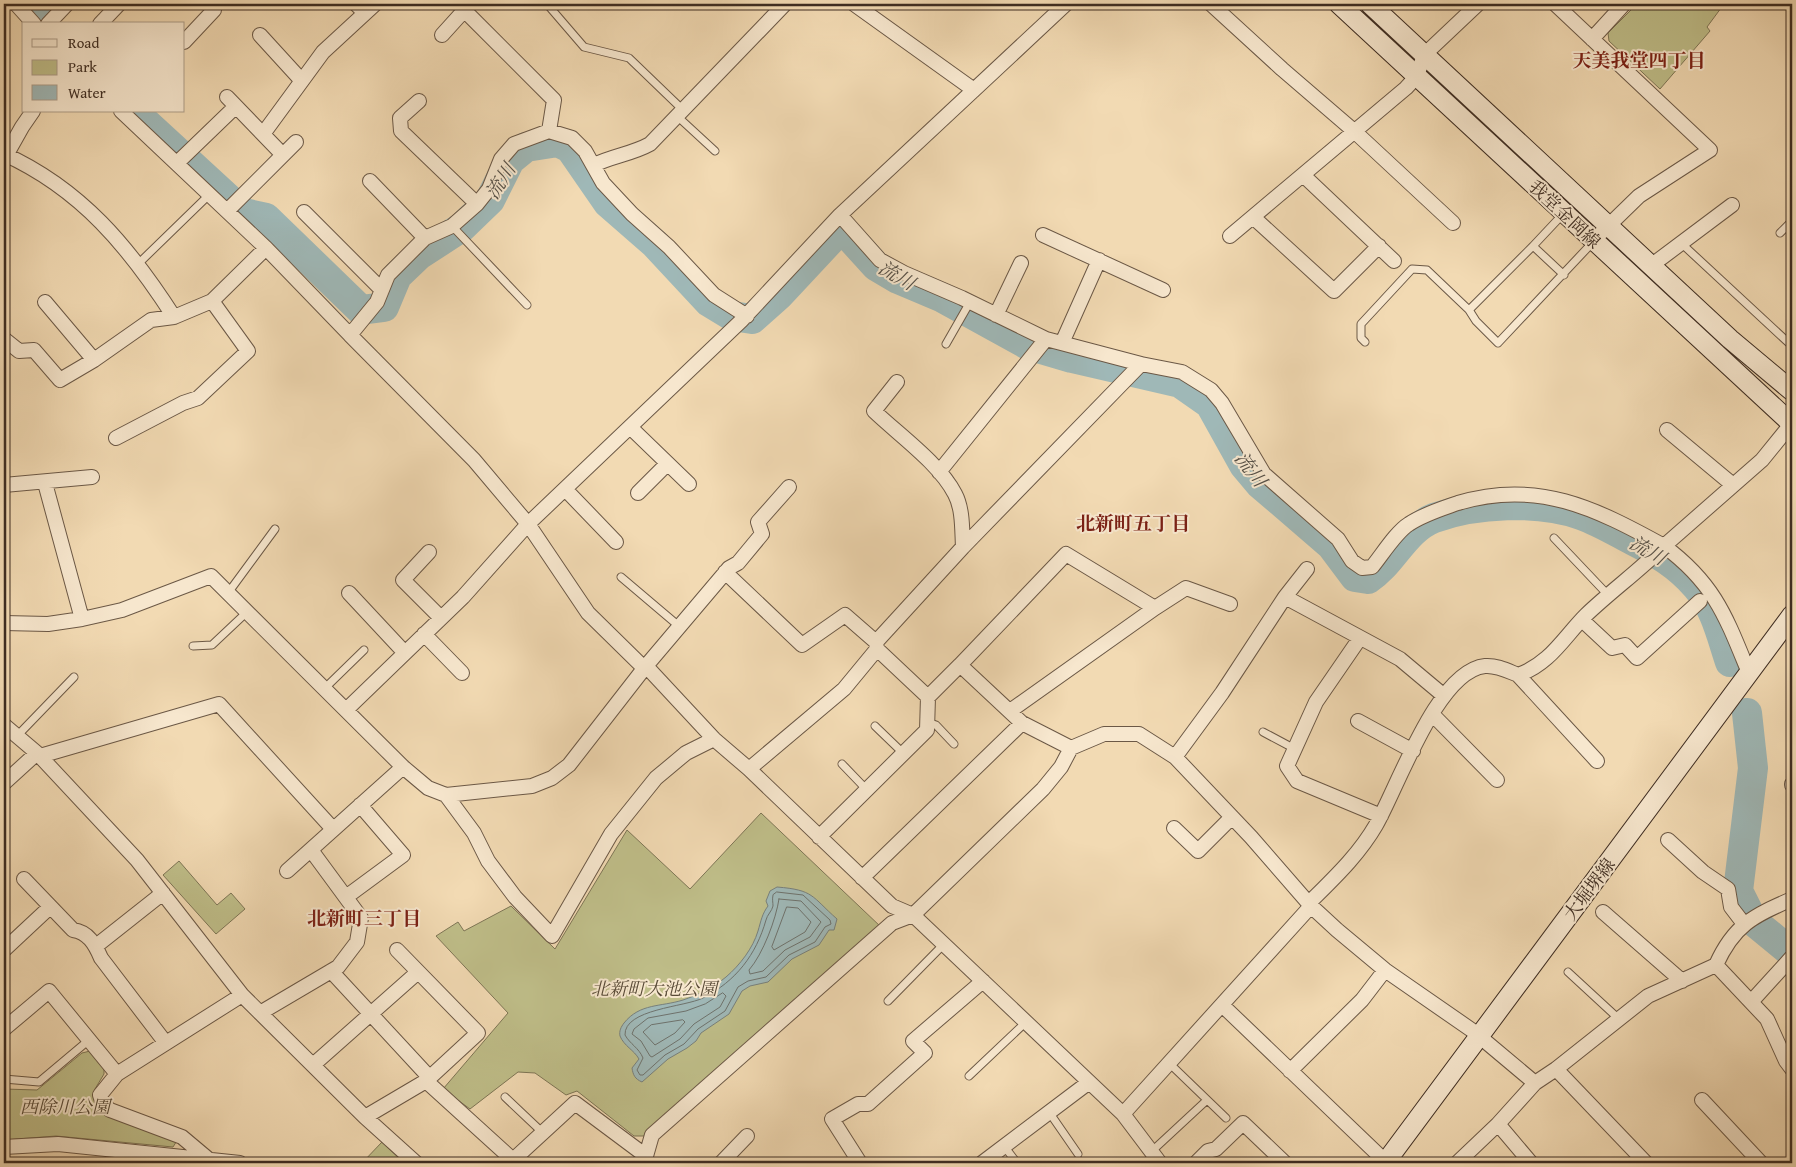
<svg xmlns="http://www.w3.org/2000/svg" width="1796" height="1167" font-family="'Gentium Book Plus','Noto Serif JP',serif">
<rect width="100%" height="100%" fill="#f2dab3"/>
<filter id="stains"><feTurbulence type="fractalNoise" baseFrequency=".004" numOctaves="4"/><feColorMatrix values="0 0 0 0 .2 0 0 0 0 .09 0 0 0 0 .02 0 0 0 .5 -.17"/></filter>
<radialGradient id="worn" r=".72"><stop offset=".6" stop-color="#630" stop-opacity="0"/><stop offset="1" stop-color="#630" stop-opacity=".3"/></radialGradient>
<path fill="#bfbe89" stroke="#7e7656" d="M1637,4H1724L1707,27L1710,31L1660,89L1609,41L1608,33Z
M761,813L881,927L644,1136H634L577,1091L566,1095L535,1073L518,1072L470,1109L443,1089L508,1013L436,936L458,922L464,931L511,906L555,949L627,830L690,889Z
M179,861L217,905L231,893L245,909L216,934L163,875Z
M90,1051L104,1066V1074L95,1089V1105L105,1115L178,1139L173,1147L56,1136L4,1140V1089L37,1090L82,1053Z
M382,1142L404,1163H362Z"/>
<path fill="#9fb8b7" stroke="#78807b" d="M777,887C814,890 811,896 837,919L834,930H829L819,945L792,959L768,982L750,986L742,991L729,1014L701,1033L696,1041L687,1048L668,1059L642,1082C635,1079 633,1075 632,1068L639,1059C634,1050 624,1046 620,1036C619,1031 621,1027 624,1023C640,1003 661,1007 683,1000C698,995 714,987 726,977C740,965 753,948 758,931C761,921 762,914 768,906L766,901L770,891Z"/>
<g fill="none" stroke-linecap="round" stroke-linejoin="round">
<path stroke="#6e726c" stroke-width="1" d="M777,892L803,895L830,920L831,924L825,927L815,942L789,955L766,977L748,981L738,987L725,1011L698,1029L684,1044L665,1055L643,1075H640L637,1070L643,1058C639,1048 630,1044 625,1035C624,1009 685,1007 703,998C736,981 756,955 766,920C767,915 772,911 773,906C773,902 772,900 773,895Z
M779,899L801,901L821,922L810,937L785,950L763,971L750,974L749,970C763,954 776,919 779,899Z
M787,907L798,908L811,922L805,932L774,950L772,947Z
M723,993L726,996L720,1007L694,1024L680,1039L652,1057L650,1056L641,1041L632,1034L634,1029L648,1018L686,1011L705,1004Z
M683,1020L685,1022L675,1033L655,1045L643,1032L651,1025Z"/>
<path stroke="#9fb8b7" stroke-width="30" d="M27,4L44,24
M133,111L244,213L266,218L361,310L384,307L397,276L419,255L462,227L490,200L510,160L526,147L558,142L570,148L608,203L655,244L709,302L732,316L752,319L779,295L835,235L847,234L876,266L898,279L943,298L1028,345L1072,358L1180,383L1210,404L1244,465L1260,484L1331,545L1355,577L1368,579C1393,563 1404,530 1434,518C1476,503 1538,500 1581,515C1598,521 1615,531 1632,540C1656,552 1678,565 1696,586C1715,607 1721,635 1730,662
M1747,713L1753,768L1738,891L1753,921L1792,953"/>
<g stroke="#6b5846" stroke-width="9">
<path id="service" d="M351,4L362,15
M547,4L584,47L629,58L683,110
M677,116L715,151
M452,226L527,305
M1780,233L1792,221
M1681,243L1792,346
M1533,246L1564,213
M137,265L210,194
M1564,275L1533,246L1469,310L1476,321L1498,343L1594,241
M1365,342L1361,338V324L1412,269L1427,270L1469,310
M946,344L970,302
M1554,538L1609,596
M621,577L680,627
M228,593L275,529
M193,646L212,645L247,612
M324,689L364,650
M927,722L936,725L954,744
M875,726L903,753
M1263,732L1295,749
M17,736L74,677
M842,764L866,789
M1568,972L1619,1019
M888,1001L944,944
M1169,1063L1226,1118
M969,1076L1026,1022
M4,1079L39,1082L89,1040
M505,1097L542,1132
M1049,1112L1078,1154
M1004,1146L1017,1163
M1152,1151L1207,1100"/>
</g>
<g stroke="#6b5846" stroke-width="16">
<path id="minor" d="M16,4L34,24
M854,4L974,90
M1211,4L1282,69L1354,131L1453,223
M1555,4L1710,150L1639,196L1602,232
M469,15L554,100L549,131
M48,24L67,4
M100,24L119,4
M260,35L302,81
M442,35L470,4
M1592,39L1624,4
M184,42L214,10
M227,97L283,155
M419,101L400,118L401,131L477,204
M121,111L266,248L350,335L377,302L388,275L425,238L452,226L477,204L489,189L501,159L514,144L549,131L572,138L585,151L603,183L632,214L669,247L714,295L747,316
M263,134L323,52L375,4
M4,154C81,189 129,247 174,317
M4,159L22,127L33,111
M177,163L232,110
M594,165C612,156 632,154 650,144L785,4
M1303,175L1394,261
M370,181L425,238
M227,211L296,142
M304,212L382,290
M1253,217L1334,291L1379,246
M1043,235L1163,290
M1230,236L1406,88L1417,76L1424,55L1478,4
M1652,265L1732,205
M45,302L94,360
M996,315L1021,263
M4,339L19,351L34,350L60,380L94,360L151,320L174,317L212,301L266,248
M1062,343L1099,260
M1141,364L1182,372L1211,390L1222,403L1264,474L1338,539L1352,561L1362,568L1372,567C1382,555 1396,532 1409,524C1424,514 1441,509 1458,503C1537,479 1595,508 1664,546C1639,571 1611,591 1586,615C1564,637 1550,664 1518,675C1508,671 1497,665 1485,666C1437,671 1398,787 1376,825C1358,856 1333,879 1309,903
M897,382L874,411C899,435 939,463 955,494C963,509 962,530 963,547
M630,427L689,484
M1667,430L1733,485
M116,438L183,403L198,398L248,351L212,301
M939,472L1046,339
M45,483L82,619L122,610L211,576L403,767L428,788L446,795L532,786L552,778L569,765L646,666L714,739L749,769L844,689L877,649L876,642L963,547L1141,364L1046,339L962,298L904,273L880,260L840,215L1066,4
M4,485L92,477
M565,489L616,542
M638,493L667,464
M429,552L403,580L441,618
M1307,569L1285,597L1400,659L1443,695
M725,572L802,645L845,615L876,642
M349,593L405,653
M1155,608L1186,588L1230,604
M1582,620L1612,648L1625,645L1637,658L1700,601
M4,623L48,624L82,619
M424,634L462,673
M1360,638L1316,702L1287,766L1297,781L1381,816
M877,649L928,697L960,665L1022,723L1071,748L1061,767L1043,789L913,915L1123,1114L1160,1163
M960,665L1066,554L1155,608L1010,711
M646,666L729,568L738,563L762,534L758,522L789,487
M643,667L588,613L528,524L741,321L840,215
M1749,673C1726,617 1715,584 1664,546L1762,460L1792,423
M1518,675L1597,761
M346,710L463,597L528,524L474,460L350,335
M1432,714L1497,780
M1358,721L1413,751
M4,725L37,753
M1071,748L1104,734H1139L1175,757L1251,837L1311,906L1337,930L1385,970L1473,1031L1535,1083L1556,1069L1648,996L1716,965C1734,925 1753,916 1792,899
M40,756L219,704L333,829
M1175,757L1222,693L1285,597
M749,769L892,906L913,915
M4,783L37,753L137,860L242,995L365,1117L426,1081L478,1033L397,950
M1792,785V784
M446,795L474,833L488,861L515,897L552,936L611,834L656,778L686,753L714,739
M1174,828L1198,851L1232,817
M819,837L927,730L928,697
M1668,840L1703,872L1728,889L1731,907L1744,924
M311,850L361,918L357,942L338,967
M287,871L403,767
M862,878L1022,723
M24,879L73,930C88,932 95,944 101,958L165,1042
M346,897L403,855L360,805
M1603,912L1682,981
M96,946L163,893
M4,950L50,907
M1716,965L1767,1019L1786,1061L1792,1069
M331,971L430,1078
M1751,1002L1791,958
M1222,1005L1387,1163
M260,1013L338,967
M4,1029L49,991L117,1074
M313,1065L418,972
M1556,1069L1646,1163
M1290,1071L1362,1000L1385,970
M426,1081L513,1160L575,1103L646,1156
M1702,1100L1761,1163
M1123,1114L1311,906
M365,1117L416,1163
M4,1147L58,1144L240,1163
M207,1158L182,1137L110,1110L103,1104L100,1095L117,1074L242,995
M639,1163L646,1156L652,1135L892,923L913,915
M721,1163L747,1136
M860,1163L832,1119L858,1104H868L925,1053L913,1041L983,981
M982,1163L1088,1083
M1196,1163L1208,1151L1216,1149L1243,1123L1285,1163
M1457,1163L1498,1124
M1531,1163L1498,1124L1535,1083"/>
</g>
<g stroke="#3e2d22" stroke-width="21">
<path id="secondary" d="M1339,4L1792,424
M1370,4L1730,339L1792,391
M1385,1163L1792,615"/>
</g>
<use href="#service" stroke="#f7e7ce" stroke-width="7"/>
<use href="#minor" stroke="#f7e7ce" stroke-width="14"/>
<use href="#secondary" stroke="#f7e7ce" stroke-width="19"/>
</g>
<g text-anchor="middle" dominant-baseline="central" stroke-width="4" stroke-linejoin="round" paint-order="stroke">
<g font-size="18" fill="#3e2d22" stroke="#f7e7ce">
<text transform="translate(1565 214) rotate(43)">我堂金岡線</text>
<text transform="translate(1589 889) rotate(-53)">大堀堺線</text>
</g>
<g font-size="18" font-style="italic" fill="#584a37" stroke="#f7e7ce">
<text x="654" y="988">北新町大池公園</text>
<text x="65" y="1106">西除川公園</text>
</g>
<g font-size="19" font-weight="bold" fill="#7a1f14" stroke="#f7e7ce">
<text x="1639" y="60">天美我堂四丁目</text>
<text x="1133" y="523">北新町五丁目</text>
<text x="364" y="918">北新町三丁目</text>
</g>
<g font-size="19" font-style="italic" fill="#565047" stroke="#f7e7ce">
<text transform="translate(500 181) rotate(-58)">流川</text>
<text transform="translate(897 275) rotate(30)">流川</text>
<text transform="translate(1251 469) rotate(52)">流川</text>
<text transform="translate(1648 550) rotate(30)">流川</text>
</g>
</g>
<rect width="1796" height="1167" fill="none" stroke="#f2dab3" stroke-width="20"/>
<rect x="5" y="5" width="1786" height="1157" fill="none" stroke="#3e2d22" stroke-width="2.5"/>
<rect x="10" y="10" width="1776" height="1147" fill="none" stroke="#3e2d22"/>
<rect x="22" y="22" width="162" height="90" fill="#f7e7ce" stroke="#ad9d89"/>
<rect x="32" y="39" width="25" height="8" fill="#f7e7ce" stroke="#ad9d89"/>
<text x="68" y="48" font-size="15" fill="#3e2d22">Road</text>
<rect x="32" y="60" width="25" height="15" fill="#bfbe89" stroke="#ad9d89"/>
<text x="68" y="72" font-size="15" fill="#3e2d22">Park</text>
<rect x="32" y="85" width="25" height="15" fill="#9fb8b7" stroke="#ad9d89"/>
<text x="68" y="98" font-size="15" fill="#3e2d22">Water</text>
<rect width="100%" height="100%" filter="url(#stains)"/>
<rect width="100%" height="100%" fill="url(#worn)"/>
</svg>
